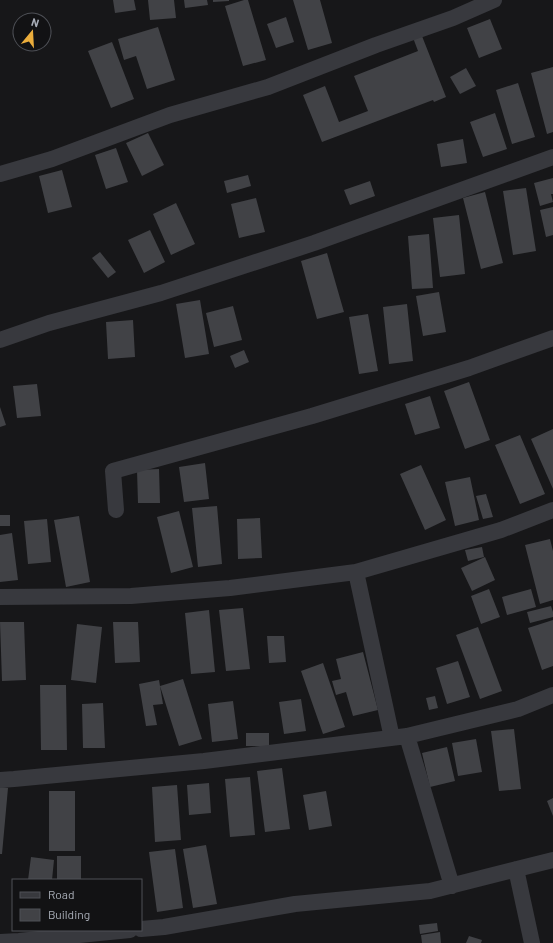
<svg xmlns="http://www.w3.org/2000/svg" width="553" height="943" font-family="Barlow,sans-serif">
<rect width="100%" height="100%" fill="#171719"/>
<path fill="#414246" d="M113,0H134L136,10L115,13Z
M148,0H174L176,18L150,20Z
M184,0H207L208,5L185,8Z
M213,0H229V1L213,2Z
M244,0H248L266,60L243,66L225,6Z
M293,0H320L332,43L308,50Z
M286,17L294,42L276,48L267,24Z
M490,19L502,49L479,58L467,28Z
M158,27L175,80L147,89L136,56L124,60L118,39Z
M420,31L446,97L434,102L433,100L322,142L303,95L325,86L339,122L368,111L354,76L418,51L412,35Z
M112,42L134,99L111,108L88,51Z
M553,67V132L547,134L531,73Z
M466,68L476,86L460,94L450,77Z
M518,83L535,137L512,144L496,90Z
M495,113L507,149L483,157L470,122Z
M148,133L164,165L142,176L126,143Z
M463,139L467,163L441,167L437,144Z
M116,148L128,182L106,189L95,155Z
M62,170L72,207L48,213L39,176Z
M248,175L251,186L227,193L224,181Z
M553,178V194H551L553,202L540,206L534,183Z
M370,181L375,196L350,205L344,190Z
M526,188L536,251L513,255L503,191Z
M485,192L503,263L481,269L463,198Z
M256,198L265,232L239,238L231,204Z
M176,203L195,244L171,255L153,214Z
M553,207V235L546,237L540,210Z
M459,215L465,274L440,277L433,218Z
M150,230L165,262L144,273L128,240Z
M429,234L433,288L412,289L408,236Z
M100,252L116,272L108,278L92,258Z
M327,253L344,312L317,319L301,261Z
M439,292L446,332L423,336L416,296Z
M200,300L209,354L185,358L176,304Z
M407,304L413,361L389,364L383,307Z
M233,306L242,340L214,347L206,313Z
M368,314L378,371L359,374L349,317Z
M133,320L135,357L108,359L106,322Z
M244,350L249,362L235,368L230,356Z
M469,382L490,440L465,449L444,391Z
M37,384L41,416L17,418L13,386Z
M430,396L440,428L415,435L405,404Z
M0,407L6,425L0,427Z
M553,429V489L531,439Z
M520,435L545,494L520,504L495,445Z
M205,463L209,499L184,502L179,467Z
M421,465L446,520L425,530L400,474Z
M159,469L160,503H138L137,470Z
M470,477L479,520L455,526L445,482Z
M486,494L493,517L483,519L476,496Z
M217,506L222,564L198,567L192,508Z
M179,511L193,567L171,573L157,517Z
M0,515H10V526H0Z
M79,516L90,582L66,587L54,520Z
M260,518L262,558L238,559L237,519Z
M47,519L51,562L28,564L24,521Z
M12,533L18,580L0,582V535Z
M550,539L553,551V600L540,604L525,545Z
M482,547L484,557L468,561L465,550Z
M485,557L495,580L472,591L461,568Z
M489,589L500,617L481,624L471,596Z
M531,589L536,607L507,615L502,597Z
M551,606L553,612V617L530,623L527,612Z
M243,608L250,669L226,671L219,610Z
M209,610L215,672L191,674L185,613Z
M553,620V666L542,670L528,628Z
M0,622H24L26,680L2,681Z
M113,622H138L140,662L115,663Z
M77,624L102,627L96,683L71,680Z
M478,627L502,691L480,699L456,635Z
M267,636H284L286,662L269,663Z
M363,652L378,710L353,716L346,692L336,695L332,681L341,679L336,659Z
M458,661L470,697L447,704L436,668Z
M323,663L345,727L323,734L301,671Z
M183,679L202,739L179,746L160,686Z
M159,680L163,704L153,705L157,725L146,726L139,684Z
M40,685H66L67,750H41Z
M435,696L438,708L429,710L426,698Z
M301,699L306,731L284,734L279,702Z
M233,701L238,739L212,742L208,704Z
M103,703L105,748H83L82,704Z
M514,729L521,789L499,791L491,731Z
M246,733H269V746H246Z
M476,739L482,772L458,776L452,743Z
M447,747L455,781L430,787L422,753Z
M282,768L290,829L265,832L257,771Z
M250,777L255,835L230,837L225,779Z
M209,783L211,813L189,815L187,785Z
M177,785L181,840L155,842L152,787Z
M0,787L8,788L2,854H0Z
M49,791H75V851H49Z
M326,791L332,826L309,830L303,795Z
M553,798V816L547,801Z
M206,845L217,904L193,908L183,849Z
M175,849L183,908L157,912L149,852Z
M57,856H81V880H57Z
M31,857L54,860L52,880H28Z
M437,923L438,931L420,934L419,925Z
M440,932L441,943H422L421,935Z
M469,936L482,940L481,943H466Z"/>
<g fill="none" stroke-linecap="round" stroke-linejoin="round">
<path stroke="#38393e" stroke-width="16" d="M0,174L52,159L170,115L268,87L376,45L453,18L494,0
M0,340L49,323L161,293L314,243L553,157
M116,510L113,471L312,416L469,368L553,338
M356,572L392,738
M0,597L131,596L230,588L356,572L501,530L553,510
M407,736L452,886
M0,780L14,779L204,761L407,736L518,709L553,695
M516,869L532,943
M141,929L164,927L295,904L430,891L553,860
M0,942L19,941L130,930"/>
</g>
<rect x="12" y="879" width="130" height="52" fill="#121214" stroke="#4e5056"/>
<rect x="20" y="892" width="20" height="6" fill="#38393e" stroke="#4e5056"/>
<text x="48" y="899" font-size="12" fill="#a9aeb8">Road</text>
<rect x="20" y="909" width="20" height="12" fill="#414246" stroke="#4e5056"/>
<text x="48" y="919" font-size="12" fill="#a9aeb8">Building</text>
<g transform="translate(32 32) rotate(18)"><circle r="19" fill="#121214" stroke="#4e5056"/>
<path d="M0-3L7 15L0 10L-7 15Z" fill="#ebad3c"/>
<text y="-6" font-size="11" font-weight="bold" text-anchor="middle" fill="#a9aeb8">N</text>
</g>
</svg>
